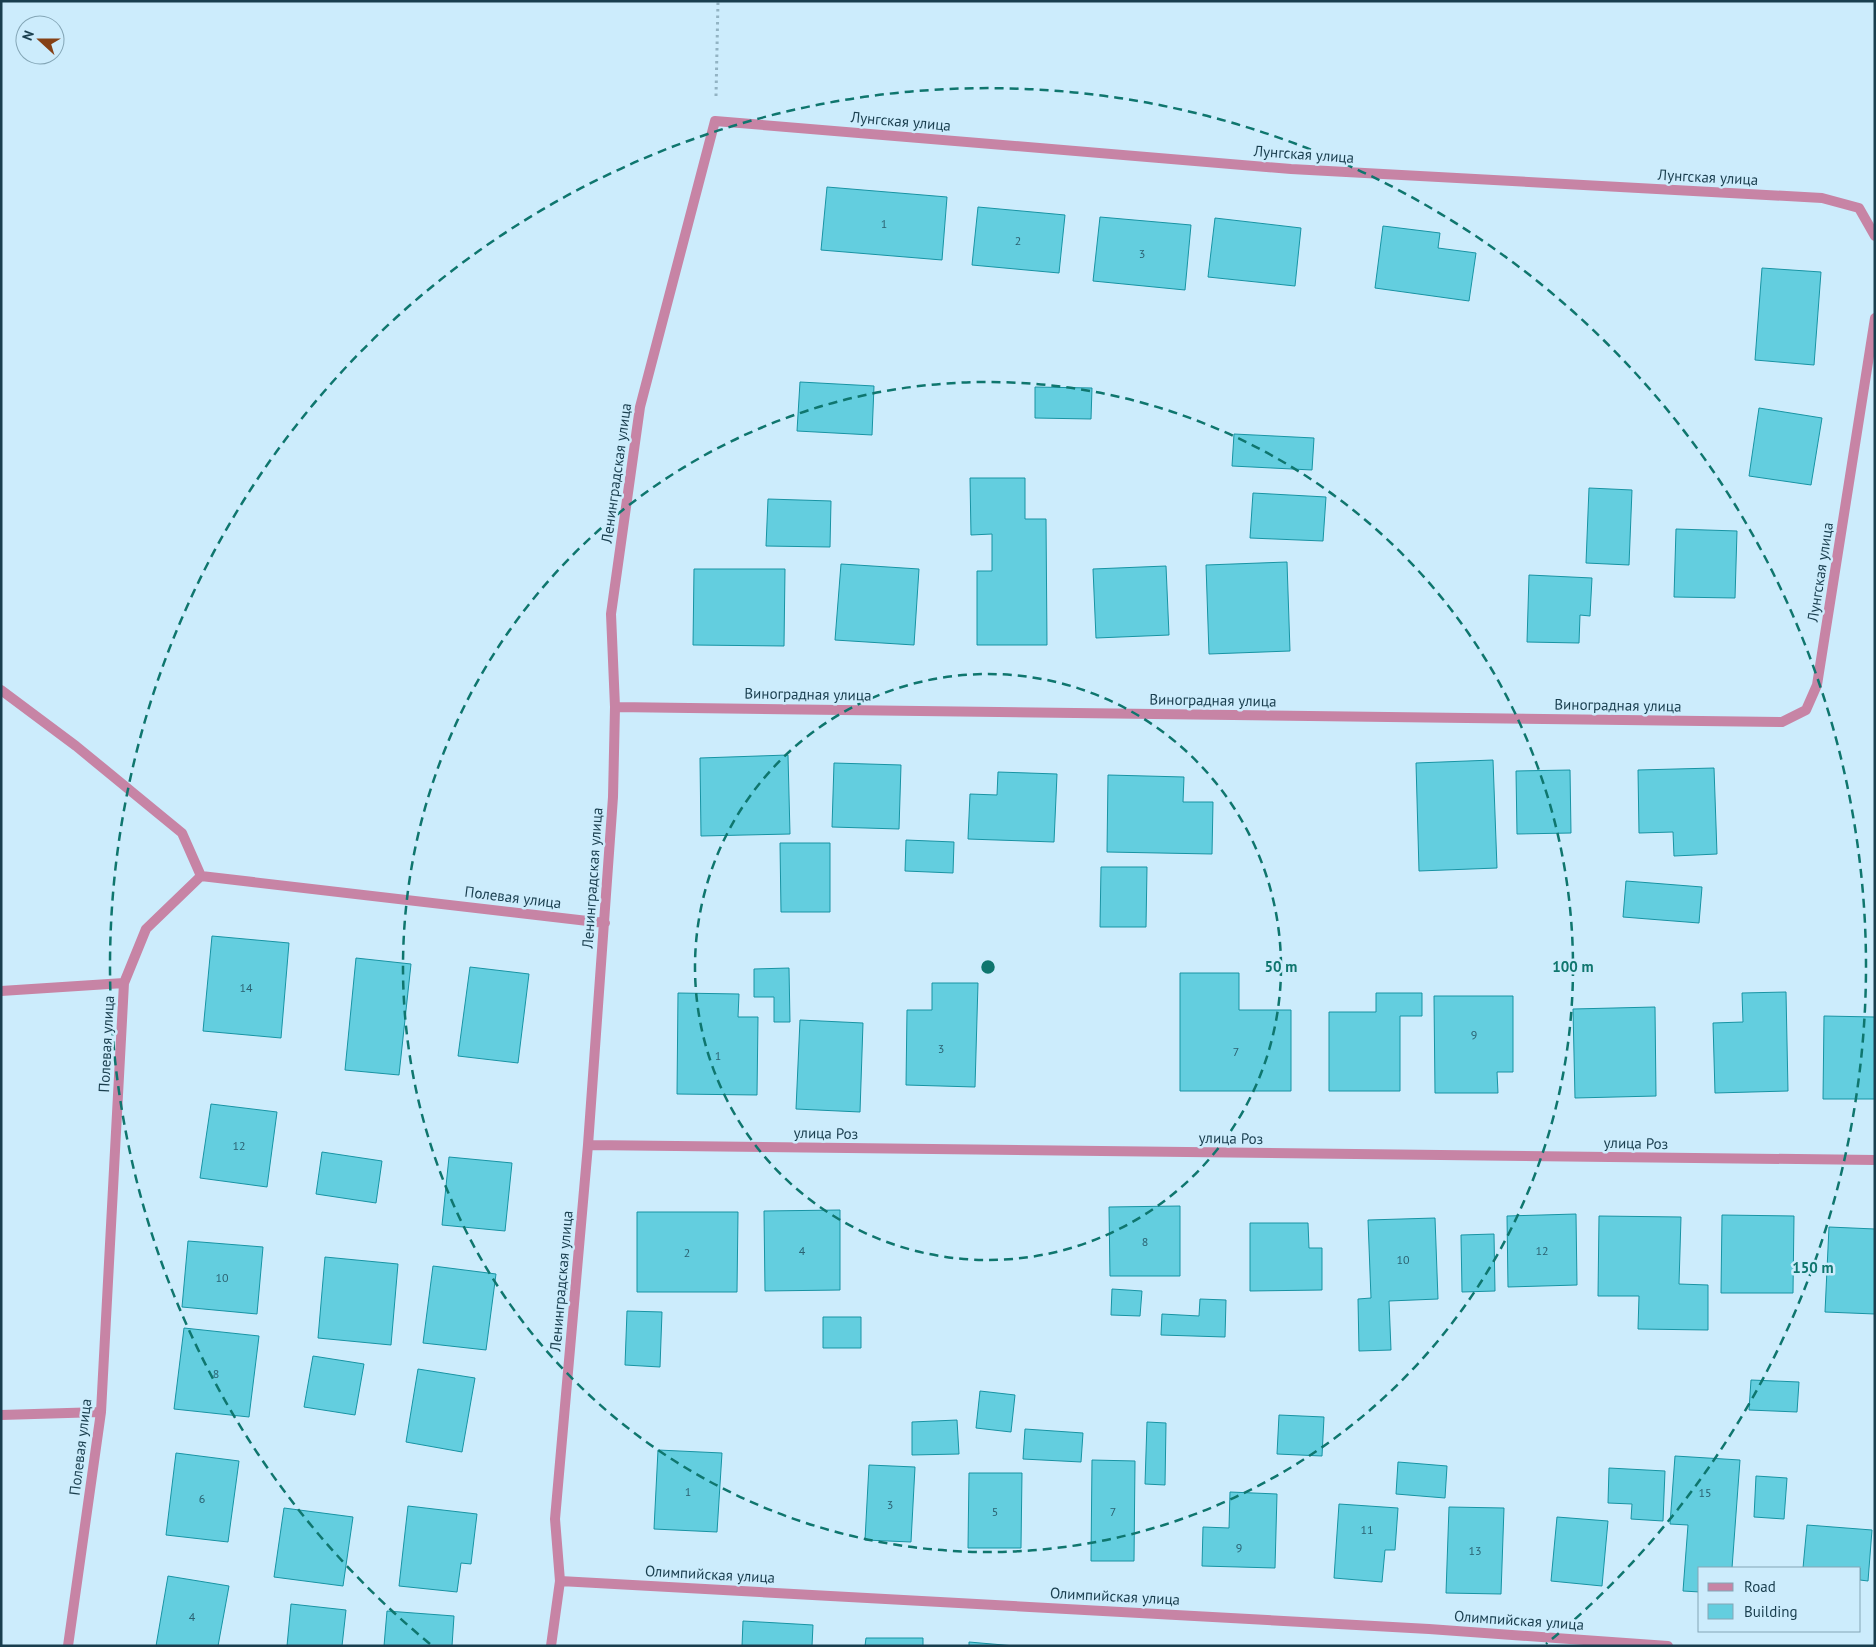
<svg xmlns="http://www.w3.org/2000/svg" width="1876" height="1647" font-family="'PT Sans',sans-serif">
<rect width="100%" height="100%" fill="#ccecfc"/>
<path fill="#63cedf" stroke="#1894a4" d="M827,187L947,197L942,260L821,250Z
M978,207L1065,215L1059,273L972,265Z
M1100,217L1191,225L1185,290L1093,281Z
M1215,218L1301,228L1295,286L1208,277Z
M1383,226L1440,233L1438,248L1476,253L1469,301L1375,288Z
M1762,268L1821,272L1814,365L1755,360Z
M800,382L874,386L872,435L797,431Z
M1035,387L1092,388L1091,419L1035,418Z
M1759,408L1822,418L1811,485L1749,476Z
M1234,434L1314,438L1312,470L1232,466Z
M970,478H1025V519H1046L1047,645H977V571H992V534L971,535Z
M1589,488L1632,490L1629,565L1586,563Z
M1253,493L1326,497L1323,541L1250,538Z
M768,499L831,501L830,547L766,546Z
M1676,529L1737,531L1735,598L1674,597Z
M1287,562L1290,651L1209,654L1206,565Z
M841,564L919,569L914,645L835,640Z
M1166,566L1169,635L1096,638L1093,569Z
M694,569H785L784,646L693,645Z
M1529,575L1592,578L1590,616L1580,615L1579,643L1527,642Z
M788,755L790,834L701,836L700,758Z
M1493,760L1497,868L1419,871L1416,763Z
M834,763L901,765L899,829L832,827Z
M1714,768L1717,854L1674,856L1673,832L1639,833L1638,770Z
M1570,770L1571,833L1517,834L1516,771Z
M998,772L1057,774L1054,842L968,839L970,794L997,795Z
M1108,775L1184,777L1183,802H1213L1212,854L1107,852Z
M906,840L954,842L953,873L905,871Z
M780,843H830V912H781Z
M1101,867H1147L1146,927H1100Z
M1626,881L1702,887L1699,923L1623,917Z
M212,936L289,943L281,1038L203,1031Z
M356,958L411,964L399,1075L345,1070Z
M470,967L529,974L518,1063L458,1056Z
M789,968L790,1022H774V997H754V969Z
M1180,973H1239V1010H1291V1091H1180Z
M932,983H978L975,1087L906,1085L907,1010H932Z
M1786,992L1788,1091L1715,1093L1713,1023L1743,1022L1742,993Z
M678,993L739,994L738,1017H758L757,1095L677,1094Z
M1376,993H1422V1016H1400V1091H1329V1012H1376Z
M1434,996H1513V1072H1497L1498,1093H1435Z
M1655,1007L1656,1096L1575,1098L1573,1009Z
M1824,1016L1875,1017V1099H1823Z
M800,1020L863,1023L860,1112L796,1109Z
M211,1104L277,1112L267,1187L200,1178Z
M322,1152L382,1161L376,1203L316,1194Z
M449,1157L512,1163L505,1231L442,1225Z
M1180,1206V1276H1110L1109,1207Z
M840,1210V1290L765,1291L764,1211Z
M637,1212H738L737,1292H637Z
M1576,1214L1577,1285L1508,1287L1507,1216Z
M1722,1215L1794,1216L1793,1293H1721Z
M1599,1216L1681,1217L1679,1284L1708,1285V1330L1638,1329L1639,1296H1598Z
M1435,1218L1438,1299L1389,1301L1391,1350L1359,1351L1358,1299L1371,1298L1368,1220Z
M1250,1223H1308L1309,1248H1322V1290L1250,1291Z
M1829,1227L1875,1229V1314L1825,1312Z
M1494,1234L1495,1291L1462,1292L1461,1235Z
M188,1241L263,1247L257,1314L182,1307Z
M325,1257L398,1264L391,1345L318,1338Z
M433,1266L496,1274L486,1350L423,1343Z
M1112,1289L1142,1291L1140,1316L1111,1315Z
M1200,1299L1226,1300L1225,1337L1161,1335L1162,1314L1199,1316Z
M627,1311L662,1312L660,1367L625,1365Z
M823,1317H861V1348H823Z
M184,1328L259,1336L249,1417L174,1409Z
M313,1356L364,1364L355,1415L304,1407Z
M418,1369L475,1378L462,1452L406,1442Z
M1751,1380L1799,1382L1797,1412L1749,1410Z
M980,1391L1015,1395L1011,1432L976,1428Z
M1279,1415L1324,1417L1322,1456L1277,1454Z
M957,1420L959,1454L912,1455V1422Z
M1147,1422L1166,1423L1165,1485L1145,1484Z
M1025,1429L1083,1433L1081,1462L1023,1459Z
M658,1450L722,1453L717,1532L654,1529Z
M176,1453L239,1461L228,1542L166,1535Z
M1675,1456L1740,1460L1732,1568H1700V1592L1683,1591L1688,1525L1670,1524Z
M1092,1460L1135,1461L1134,1561H1091Z
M1398,1462L1447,1466L1445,1498L1396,1494Z
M869,1465L915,1467L911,1542L865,1540Z
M1609,1468L1665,1471L1663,1521L1631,1519L1632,1504L1608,1503Z
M969,1473H1022L1021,1548H968Z
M1756,1476L1787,1478L1784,1519L1754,1517Z
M1230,1492L1277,1494L1275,1568L1202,1566L1203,1527L1229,1528Z
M1339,1504L1398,1508L1395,1550H1385L1382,1582L1334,1578Z
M408,1506L477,1514L471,1564L461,1563L457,1592L399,1586Z
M1449,1507L1504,1508L1501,1594L1446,1593Z
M284,1508L353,1517L343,1586L274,1577Z
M1557,1517L1608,1521L1602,1586L1551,1581Z
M1807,1525L1872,1530L1868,1581L1860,1580V1568H1803Z
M168,1576L229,1586L218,1646H156Z
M291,1604L346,1610L342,1646H287Z
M387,1611L454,1616L452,1646H384Z
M743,1621L813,1625L812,1646H742Z
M866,1638H923V1646H865Z
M969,1642L1015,1646H969Z"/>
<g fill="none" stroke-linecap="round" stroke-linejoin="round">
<path stroke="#92b3c3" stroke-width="3" stroke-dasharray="2.5 4" stroke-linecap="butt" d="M716,96L718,1"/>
<path stroke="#c784a5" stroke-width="10" d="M1,690L76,746L182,833L201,876
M615,707L1782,722L1806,710L1817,685L1875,318
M1,991L124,983
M588,1145L1875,1160
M1,1415L101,1412
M560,1581L1429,1629L1668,1646
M68,1646L101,1412L124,983L146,929L201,876L605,923
M551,1646L560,1581L555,1519L588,1145L613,797L615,707L611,614L640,407L715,121L1291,169L1822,198L1859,208L1875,236"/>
</g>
<g fill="none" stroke="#0f766e" stroke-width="2.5" stroke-dasharray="9 6">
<circle cx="988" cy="967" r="293"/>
<circle cx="988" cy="967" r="585"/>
<path d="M430 1644A878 878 0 1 1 1546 1644"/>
</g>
<g text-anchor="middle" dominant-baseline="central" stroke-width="5" stroke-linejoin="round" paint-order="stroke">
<g font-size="12" fill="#2c6272">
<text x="884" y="223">1</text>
<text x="1018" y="240">2</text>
<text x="1142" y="253">3</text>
<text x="246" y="987">14</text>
<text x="1474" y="1034">9</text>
<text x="941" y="1048">3</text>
<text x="1236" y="1051">7</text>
<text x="718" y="1055">1</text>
<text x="239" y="1145">12</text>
<text x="1145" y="1241">8</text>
<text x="802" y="1250">4</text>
<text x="1542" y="1250">12</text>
<text x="687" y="1252">2</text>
<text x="1403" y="1259">10</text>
<text x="222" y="1277">10</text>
<text x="216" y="1373">8</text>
<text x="688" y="1491">1</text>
<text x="1705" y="1492">15</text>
<text x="202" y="1498">6</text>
<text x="890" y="1504">3</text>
<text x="995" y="1511">5</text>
<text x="1113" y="1511">7</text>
<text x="1367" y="1529">11</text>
<text x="1239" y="1547">9</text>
<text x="1475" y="1550">13</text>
<text x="192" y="1616">4</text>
</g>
<g font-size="15" fill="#193e4e" stroke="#ccecfc">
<text transform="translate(901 121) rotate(5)">Лунгская улица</text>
<text transform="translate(1304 154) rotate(4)">Лунгская улица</text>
<text transform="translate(1708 177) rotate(3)">Лунгская улица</text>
<text transform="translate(616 473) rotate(-82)">Ленинградская улица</text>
<text transform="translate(1820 572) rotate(-81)">Лунгская улица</text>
<text transform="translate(808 694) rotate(1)">Виноградная улица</text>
<text transform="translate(1213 700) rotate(1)">Виноградная улица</text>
<text transform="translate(1618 705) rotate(1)">Виноградная улица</text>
<text transform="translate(592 878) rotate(-86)">Ленинградская улица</text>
<text transform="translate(513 897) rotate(7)">Полевая улица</text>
<text transform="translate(106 1044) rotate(-87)">Полевая улица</text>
<text transform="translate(826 1133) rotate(1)">улица Роз</text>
<text transform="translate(1231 1138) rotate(1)">улица Роз</text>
<text transform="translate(1636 1143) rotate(1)">улица Роз</text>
<text transform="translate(561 1281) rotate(-85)">Ленинградская улица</text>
<text transform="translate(80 1447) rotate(-83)">Полевая улица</text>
<text transform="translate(710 1574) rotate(3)">Олимпийская улица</text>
<text transform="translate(1115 1596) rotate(3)">Олимпийская улица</text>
<text transform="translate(1519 1620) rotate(4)">Олимпийская улица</text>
</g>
</g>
<circle cx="988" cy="967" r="8" fill="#0f766e" stroke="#ccecfc" stroke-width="2.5"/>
<g font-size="15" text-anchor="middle" font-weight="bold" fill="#0f766e" stroke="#ccecfc" stroke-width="5" stroke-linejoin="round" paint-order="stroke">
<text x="1281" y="972">50 m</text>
<text x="1573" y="972">100 m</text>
<text x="1813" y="1273">150 m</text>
</g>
<rect width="1876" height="1647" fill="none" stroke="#193e4e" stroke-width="5"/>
<rect x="1698" y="1567" width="162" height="65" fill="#ccecfc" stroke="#84a6b6"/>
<rect x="1708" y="1583" width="25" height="8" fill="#c784a5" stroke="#84a6b6"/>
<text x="1744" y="1592" font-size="15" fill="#193e4e">Road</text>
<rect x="1708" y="1604" width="25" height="15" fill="#63cedf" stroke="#84a6b6"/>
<text x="1744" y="1617" font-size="15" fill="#193e4e">Building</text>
<g transform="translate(40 40) rotate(291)"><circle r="24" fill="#ccecfc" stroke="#84a6b6"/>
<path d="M0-4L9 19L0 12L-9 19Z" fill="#854116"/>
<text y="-8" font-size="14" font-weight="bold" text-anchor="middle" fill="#193e4e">N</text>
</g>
</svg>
